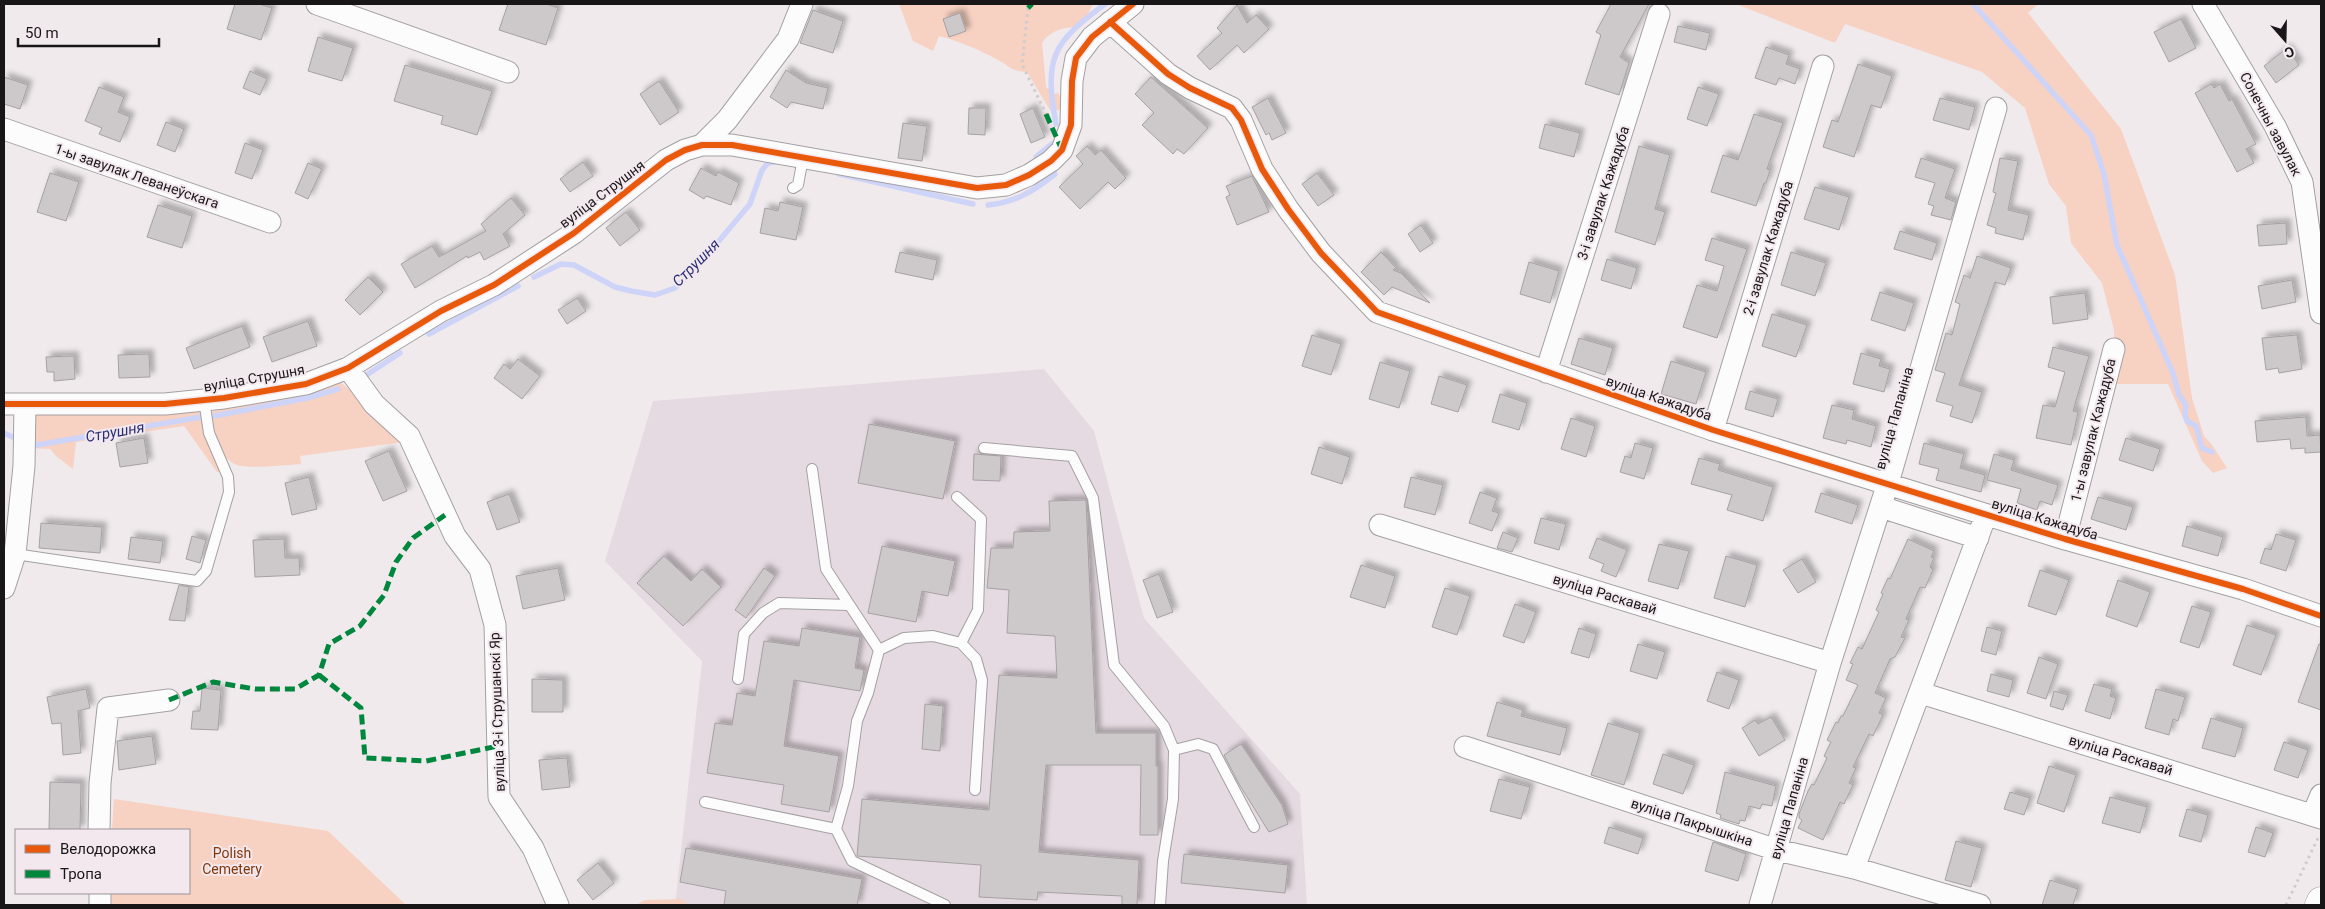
<svg xmlns="http://www.w3.org/2000/svg" width="2325" height="909" font-family="Roboto,sans-serif">
<defs>
<filter id="shadow"><feDropShadow dx="4.5" dy="-4.5" stdDeviation="2.5" flood-color="#0004"/></filter>
</defs>
<rect width="100%" height="100%" fill="#f0eaed"/>
<path fill="#e5dae1" d="M1044,369L1094,431L1144,618L1300,794L1307,905H675L702,661L605,561L653,401Z"/>
<path fill="#f7d1c2" d="M899,4H1093L1081,27C1065,27 1052,29 1042,43L1046,87L1055,94L1058,93L1062,99V110H1050L1027,72C1009,70 1013,68 998,60C980,50 959,41 939,36L933,51L913,41Z
M1736,4H2038L2028,13L2121,129L2175,275L2192,398L2204,436L2212,445L2227,468L2213,473L2202,461L2168,384H2117L2114,330L2102,283L2071,243L2066,206L2049,184L2025,108L1982,72L1845,24L1835,43Z
M339,381L350,390L359,402L394,428L403,442L300,456L301,464C288,465 247,469 237,465C218,458 212,430 211,412Z
M47,411L116,415L200,412L204,432L222,471L217,472L184,426L76,442L73,469L56,456L50,449L30,448L31,416L37,412Z
M114,799L328,831L406,905H112L111,893H189V830H112Z
M682,899L688,905H636L645,900Z"/>
<g fill="none" stroke-linecap="round" stroke-linejoin="round">
<path stroke="#ced4f7" stroke-width="5.5" d="M1973,4L2091,135L2104,174L2117,245L2173,373L2179,395L2186,405L2185,415L2187,421L2196,426L2202,448L2212,452
M1056,124C1044,58 1052,43 1105,4
M1036,157L1052,144
M839,174L973,204
M988,205C1014,203 1034,191 1055,174
M534,277L561,264L574,265L615,287L631,291L655,295L675,288L697,267L750,204L762,170L768,163L779,161
M429,334L518,286
M365,376L400,353
M214,416L307,398L338,389
M4,433L17,439
M30,443L37,445L201,417"/>
</g>
<path fill="#cdc9ca" stroke="#a6a1a3" filter="url(#shadow)" d="M235,4H259L272,8L261,40L227,29Z
M508,4H546L558,8L546,45L499,30Z
M1611,4H1649L1620,57L1629,63L1619,95L1585,84L1601,35L1596,32Z
M1237,5L1247,23L1256,15L1269,29L1244,53L1237,45L1210,70L1197,56L1222,33L1217,28Z
M813,10L843,21L833,53L800,43Z
M960,13L966,31L949,37L943,19Z
M2181,19L2196,48L2169,62L2154,32Z
M1678,26L1710,33L1706,50L1674,42Z
M318,37L353,48L342,81L308,71Z
M1766,47L1789,55L1786,64L1800,69L1795,84L1779,78L1776,85L1755,78Z
M2287,48L2299,65L2276,83L2264,66Z
M1858,64L1892,76L1881,108L1871,105L1854,157L1823,147L1832,120L1838,122Z
M405,65L492,91L477,135L441,124L443,116L394,101Z
M786,70L806,83L828,88L823,109L791,102L787,108L770,97Z
M250,71L267,79L260,95L243,88Z
M4,77L28,85L20,109L4,104Z
M1151,77L1208,128L1184,154L1177,149L1173,154L1142,125L1154,113L1135,94Z
M659,81L679,112L660,125L640,94Z
M2211,84L2214,88L2220,84L2229,101L2232,99L2256,144L2246,149L2254,163L2237,172L2195,93Z
M99,87L124,97L118,112L130,117L120,142L99,134L102,128L85,121Z
M1698,87L1719,94L1707,126L1687,119Z
M1268,98L1286,133L1272,140L1269,133L1266,135L1252,107Z
M1940,98L1975,107L1969,130L1933,120Z
M969,108H986L985,135L968,134Z
M1033,108L1045,137L1031,143L1020,114Z
M1754,114L1783,123L1767,169L1770,170L1766,183H1764L1756,206L1711,192L1723,155L1738,160Z
M166,122L184,129L175,152L157,145Z
M903,123L927,126L922,161L898,158Z
M1545,124L1580,133L1574,157L1539,148Z
M245,143L263,150L252,179L235,173Z
M1087,146L1095,155L1101,150L1126,178L1115,189L1108,182L1080,209L1059,187L1083,164L1076,156Z
M1639,146L1670,155L1655,209L1665,212L1655,245L1615,232Z
M1921,158L1955,169L1945,198L1956,202L1951,220L1931,215L1934,206L1928,204L1935,183L1915,177Z
M2000,158L2018,161L2008,210L2029,215L2023,240L1995,233L1996,228L1987,225L1996,193L1993,192Z
M583,162L593,176L570,192L560,179Z
M308,163L322,169L308,199L295,193Z
M701,168L716,176L718,172L739,183L731,205L706,196L704,199L689,190Z
M50,173L79,182L66,221L37,212Z
M1317,173L1334,195L1318,206L1302,184Z
M1252,176L1269,212L1237,225L1226,197L1230,195L1226,186Z
M1815,187L1849,197L1839,230L1804,219Z
M511,198L525,215L503,234L510,246L484,260L480,252L468,258L467,256L415,288L401,264L432,246L439,257L486,231L481,224Z
M780,202L803,207L796,240L760,233L765,208L778,211Z
M158,205L192,216L182,248L147,237Z
M626,212L640,230L620,246L606,228Z
M2286,223L2287,244L2259,246L2257,225Z
M1421,225L1433,243L1420,252L1408,234Z
M1900,231L1937,243L1932,260L1894,249Z
M1712,238L1747,249L1717,338L1683,327L1697,285L1717,291L1724,266L1705,260Z
M900,252L937,260L933,280L895,272Z
M1381,252L1396,268L1393,270L1401,273L1430,303L1392,287L1384,295L1361,272Z
M1791,252L1826,263L1815,296L1781,285Z
M1977,256L2011,268L2005,285L1995,282L1959,385L1982,392L1972,423L1950,416L1953,406L1936,401L1945,373L1935,370L1946,333L1952,335L1960,304L1955,302L1964,275L1970,278Z
M1607,259L1637,268L1631,289L1601,280Z
M1529,262L1559,271L1550,303L1520,294Z
M368,277L383,292L360,315L345,300Z
M2292,280L2296,302L2262,309L2258,286Z
M1880,292L1914,303L1905,331L1871,320Z
M2085,293L2088,319L2053,324L2050,297Z
M577,298L586,311L567,324L558,310Z
M1772,314L1807,325L1796,357L1762,346Z
M308,321L317,346L272,362L263,337Z
M242,326L250,347L194,369L186,348Z
M1312,335L1341,344L1331,375L1302,366Z
M2297,335L2302,369L2279,373L2278,368L2266,370L2262,338Z
M1579,338L1613,348L1605,375L1571,364Z
M2053,347L2089,356L2073,411L2078,412L2071,445L2036,438L2043,405L2055,407L2065,372L2048,367Z
M1861,353L1881,359L1879,366L1890,369L1884,392L1853,384Z
M149,354L150,377L119,378L118,355Z
M74,356L75,379L54,381V372H47L46,357Z
M518,359L540,376L522,399L494,378L504,364L510,369Z
M1671,361L1706,372L1696,404L1661,394Z
M1380,362L1410,371L1399,408L1369,399Z
M1439,376L1467,385L1458,412L1431,404Z
M1750,391L1778,399L1773,417L1745,409Z
M1500,394L1527,403L1519,430L1492,422Z
M1832,405L1854,410L1852,419L1876,426L1871,447L1847,440L1846,444L1823,438Z
M2306,417L2307,436L2320,435L2321,452L2305,453V448L2291,449L2290,439L2257,442L2255,421Z
M1571,418L1595,426L1586,457L1561,449Z
M869,424L955,441L943,499L858,483Z
M144,438L148,463L120,467L116,443Z
M2126,438L2160,449L2153,471L2119,460Z
M1635,443L1653,448L1644,479L1620,472L1625,456L1631,458Z
M1924,443L1964,454L1960,468L1985,475L1981,492L1936,480L1939,469L1919,464Z
M1319,447L1350,457L1342,484L1311,474Z
M389,451L407,491L383,501L365,461Z
M974,454L1001,456L1000,481L973,480Z
M1994,454L2014,460L2011,470L2058,485L2052,505L2040,501L2037,510L2017,503L2021,489L1987,480Z
M1699,458L1720,464L1718,470L1773,487L1763,521L1727,510L1732,495L1691,484Z
M309,477L317,509L292,515L285,483Z
M1411,477L1443,485L1435,515L1404,507Z
M1480,492L1497,498L1492,511L1499,513L1492,531L1469,523Z
M1821,493L1858,505L1852,524L1815,512Z
M509,494L520,522L497,530L487,502Z
M2098,497L2133,507L2126,530L2091,519Z
M1086,500L1096,733H1156V766H1158V835H1140L1141,765H1046L1039,852L1139,860L1137,905H1122V896L1038,892L1037,900L979,897L981,865L857,856L862,799L989,810L999,675L1057,678L1055,636L1007,633L1009,590L987,588L991,548H1013L1014,532L1050,531L1049,501Z
M1541,518L1566,524L1559,550L1534,543Z
M41,523L102,527L100,553L39,548Z
M2187,526L2223,537L2218,556L2182,546Z
M1503,532L1518,538L1512,552L1497,548Z
M2276,534L2296,540L2286,571L2260,563L2265,548L2271,550Z
M192,536L206,540L200,563L186,559Z
M131,537L163,541L160,563L128,559Z
M1597,538L1627,550L1616,577L1601,571L1604,564L1589,558Z
M284,539L285,558H299L300,575L255,577L253,540Z
M1908,539L1934,551L1931,557L1934,558L1930,567L1933,570L1925,588L1920,587L1906,619L1909,620L1901,637L1905,638L1895,657L1890,659L1875,693L1886,698L1879,713L1883,715L1873,736L1869,734L1853,767L1856,768L1849,783L1853,785L1844,804L1840,802L1823,840L1798,828L1802,820L1799,818V814L1808,791L1812,784L1814,785L1827,758L1824,756L1831,742L1827,740L1836,722L1838,723L1841,716H1843L1858,685L1846,680L1853,664L1850,663L1858,647L1862,649L1879,612L1876,610L1883,594L1881,593L1888,578L1890,579Z
M1659,544L1689,551L1678,589L1648,581Z
M882,546L955,561L948,596L922,591L916,622L868,613Z
M664,556L691,581L702,569L721,587L683,626L637,583Z
M1726,556L1757,565L1745,607L1714,598Z
M1802,559L1816,582L1798,593L1783,570Z
M1361,565L1395,576L1385,608L1350,597Z
M558,568L565,600L523,609L516,576Z
M764,568L775,576L746,618L735,610Z
M2040,570L2069,580L2056,615L2028,606Z
M1159,574L1173,612L1157,618L1143,580Z
M2118,580L2150,592L2137,627L2106,616Z
M179,585L189,587L185,621L169,620Z
M1445,588L1470,596L1457,635L1432,627Z
M1515,604L1536,612L1524,643L1503,636Z
M2192,606L2211,612L2199,648L2180,642Z
M2247,625L2276,635L2261,675L2233,665Z
M1987,627L2002,631L1996,655L1981,651Z
M802,628L860,637L855,668L864,670L860,691L794,680L784,746L839,756L829,812L781,804L784,785L707,773L715,723L732,725L737,693L755,696L764,641L799,646Z
M1579,628L1596,634L1589,658L1571,653Z
M1638,644L1665,652L1657,679L1630,671Z
M2319,644H2321V710L2298,702Z
M2039,657L2058,664L2046,699L2027,693Z
M1717,672L1739,680L1729,709L1707,701Z
M1991,674L2013,680L2009,697L1987,691Z
M532,679L563,680V712H532Z
M2094,684L2112,689L2110,696L2116,698L2110,719L2085,711Z
M202,688L221,690L218,730L191,729L193,711H200Z
M86,689L90,708L78,711L81,753L63,755L61,723L52,724L47,697Z
M2156,689L2185,697L2178,721L2173,719L2169,735L2145,728Z
M2054,691L2068,695L2063,710L2050,706Z
M1497,702L1523,710L1521,716L1567,728L1560,755L1487,736Z
M925,704L943,706L940,751L922,749Z
M1771,717L1785,740L1759,756L1742,728L1755,720L1758,724Z
M2211,718L2243,728L2235,757L2202,748Z
M1608,723L1640,733L1624,785L1591,775Z
M152,736L156,764L119,770L117,741Z
M2284,742L2308,750L2298,778L2274,770Z
M1241,744L1282,805L1288,824L1269,832L1239,784L1224,755Z
M1663,754L1694,765L1683,794L1653,784Z
M567,758L570,787L542,790L539,760Z
M2049,766L2076,775L2064,812L2037,803Z
M1725,772L1776,786L1772,806L1762,804L1760,809L1749,806L1745,821L1740,820L1739,824L1720,818L1721,815L1716,813Z
M1499,779L1530,787L1521,819L1490,811Z
M50,782L81,783L80,830H49Z
M2010,792L2030,798L2024,815L2004,809Z
M2110,797L2147,807L2140,833L2102,823Z
M2187,809L2208,815L2201,842L2179,836Z
M1609,827L1643,838L1638,854L1604,843Z
M2256,827L2273,833L2265,857L2248,852Z
M1956,841L1982,848L1971,887L1945,880Z
M1713,842L1746,854L1738,881L1705,871Z
M686,848L862,879L857,905H724L726,891L680,882Z
M1184,854L1288,865L1285,893L1181,883Z
M598,863L614,883L593,900L577,880Z
M2050,880L2078,889L2073,905H2042Z"/>
<g fill="none" stroke-linecap="round" stroke-linejoin="round">
<g stroke="#a4a0a2" stroke-width="12">
<path id="lane" d="M793,188L798,185L803,158
M984,448L1072,456L1093,498L1114,665L1164,726L1174,750L1173,799L1163,861L1160,905
M812,469L826,569L879,650L868,693L857,721L848,786L836,829L852,861L945,905
M957,497L981,519L978,610L961,643
M15,554L197,581L206,571L229,492L228,477L209,433L204,400
M879,650L904,638L933,636L961,643L976,659L982,680L975,790
M738,679L744,634L763,613L779,603L849,605
M1174,750L1198,744L1213,749L1254,827
M705,802L836,829"/>
</g>
<g stroke="#a4a0a2" stroke-width="23">
<path id="street" d="M317,4L508,72
M2203,4L2275,126L2302,182L2321,313
M1110,22L1168,74L1190,88L1232,108L1241,120L1262,169L1288,209L1321,253L1377,312L1713,430L2065,539L2243,589L2321,616
M4,129L270,222
M702,145L727,120L788,39L802,4
M348,368L374,404L409,436L455,536L480,569L495,625L499,797L533,848L558,905
M1546,372L1659,14
M4,404H165L224,398L306,384L348,368L441,311L494,285L574,233L666,160L685,150L702,145H732L977,188L1006,185L1029,175L1051,161L1062,150L1071,125L1072,81L1076,58L1092,37L1133,4
M1713,430L1823,66
M1881,507L1978,538
M1380,525L1830,663
M2065,539L2114,349
M4,588L15,554L24,466L25,404
M1921,693L2321,818
M1465,747L1777,850L1854,868L1980,905
M2313,814L2321,795
M99,830L100,783L108,708L169,700
M1854,868L1986,515
M100,893V905
M1760,905L1830,663L1888,483L1996,108"/>
</g>
<g stroke="#a4a0a2" stroke-width="29">
<path id="primary" d="M2319,905L2321,901"/>
</g>
<path stroke="#ceccce" stroke-width="3" stroke-dasharray="2.5 4" stroke-linecap="butt" d="M1028,8L1022,64L1046,114
M2286,905L2319,836"/>
<use href="#lane" stroke="#fdfcfc" stroke-width="10"/>
<use href="#street" stroke="#fdfcfc" stroke-width="21"/>
<use href="#primary" stroke="#fdfcfc" stroke-width="28"/>
<path stroke="#00873e" stroke-width="5" stroke-dasharray="10 5" stroke-linecap="butt" d="M1028,8L1032,4
M1046,114L1062,150
M319,675L361,708L365,758L426,761L498,746
M169,700L213,682L255,689H295L319,675L329,644L360,626L384,595L396,562L413,538L445,515"/>
<g stroke="#f2e8ee" stroke-width="9">
<path id="cycleway" d="M1110,22L1168,74L1190,88L1232,108L1241,120L1262,169L1288,209L1321,253L1377,312L1713,430L2065,539L2243,589L2321,616
M4,404H165L224,398L306,384L348,368L441,311L494,285L574,233L666,160L685,150L702,145H732L977,188L1006,185L1029,175L1051,161L1062,150L1071,125L1072,81L1076,58L1092,37L1133,4"/>
</g>
<use href="#cycleway" stroke="#e8590c" stroke-width="6"/>
</g>
<g text-anchor="middle" dominant-baseline="central" stroke-width="4" stroke-linejoin="round" paint-order="stroke">
<g font-size="14" fill="#191618" stroke="#f2e8ee">
<text transform="translate(2271 124) rotate(62)">Сонечны завулак</text>
<text transform="translate(137 176) rotate(19)">1-ы завулак Леванеўскага</text>
<text transform="translate(1603 193) rotate(-72)">3-і завулак Кажадуба</text>
<text transform="translate(602 194) rotate(-37)">вуліца Струшня</text>
<text transform="translate(1768 248) rotate(-73)">2-і завулак Кажадуба</text>
<text transform="translate(254 378) rotate(-10)">вуліца Струшня</text>
<text transform="translate(1659 398) rotate(19)">вуліца Кажадуба</text>
<text transform="translate(1894 418) rotate(-74)">вуліца Папаніна</text>
<text transform="translate(2093 430) rotate(-76)">1-ы завулак Кажадуба</text>
<text transform="translate(2045 519) rotate(17)">вуліца Кажадуба</text>
<text transform="translate(1605 594) rotate(17)">вуліца Раскавай</text>
<text transform="translate(497 712) rotate(-92)">вуліца 3-і Струшанскі Яр</text>
<text transform="translate(2121 755) rotate(17)">вуліца Раскавай</text>
<text transform="translate(1789 808) rotate(-74)">вуліца Папаніна</text>
<text transform="translate(1692 822) rotate(18)">вуліца Пакрышкіна</text>
</g>
<g font-size="14" fill="#843709" stroke="#f2e8ee">
<text x="232" y="853">Polish<tspan x="232" dy="16">Cemetery</tspan></text>
</g>
<g font-size="15" font-style="italic" fill="#2b3076" stroke="#f2e8ee">
<text transform="translate(696 263) rotate(-45)">Струшня</text>
<text transform="translate(115 432) rotate(-10)">Струшня</text>
</g>
</g>
<rect width="2325" height="909" fill="none" stroke="#191618" stroke-width="10"/>
<rect x="15" y="829" width="175" height="65" fill="#f2e8ee" stroke="#9b9498"/>
<rect x="25" y="845" width="25" height="8" fill="#e8590c" stroke="#9b9498"/>
<text x="60" y="854" font-size="15" fill="#191618">Велодорожка</text>
<rect x="25" y="870" width="25" height="8" fill="#00873e" stroke="#9b9498"/>
<text x="60" y="879" font-size="15" fill="#191618">Тропа</text>
<g transform="translate(2285 40) rotate(160)" stroke="#f2e8ee" stroke-width="4" paint-order="stroke">
<path d="M0-4L9 19L0 12L-9 19Z" fill="#191618"/>
<text y="-8" font-size="14" font-weight="bold" text-anchor="middle" fill="#191618">С</text>
</g>
<path d="M18 38v8h141v-8" fill="none" stroke="#191618" stroke-width="2.5"/>
<text x="25" y="38" font-size="15" fill="#191618" stroke="#f2e8ee" stroke-width="4" paint-order="stroke">50 m</text>
</svg>
